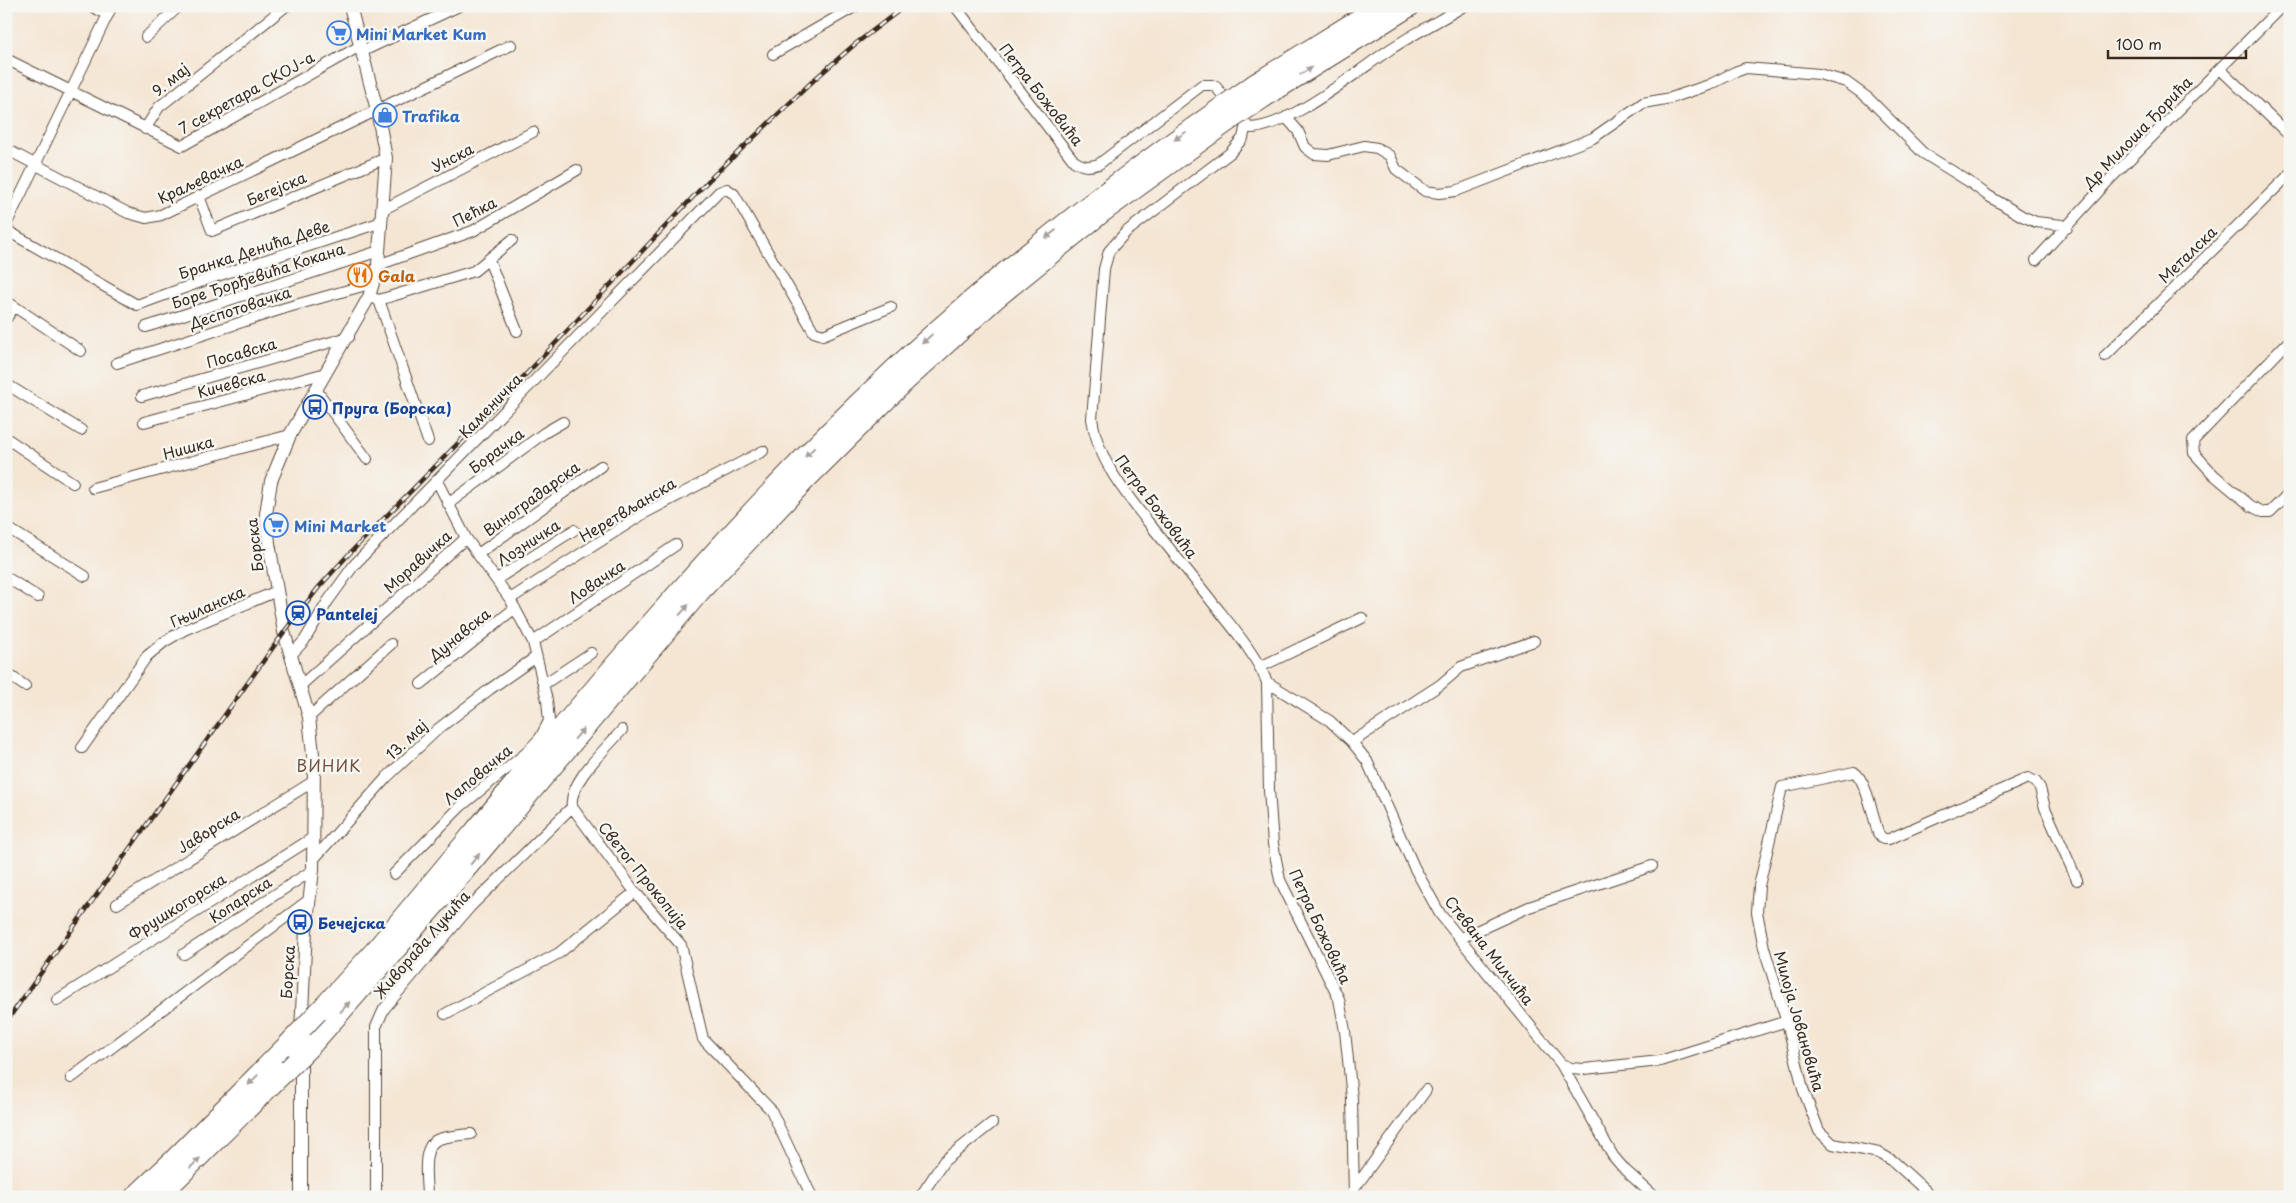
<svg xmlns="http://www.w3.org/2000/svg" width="2296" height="1203" font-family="'Playpen Sans',sans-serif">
<rect width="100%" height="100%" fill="#f6f6f2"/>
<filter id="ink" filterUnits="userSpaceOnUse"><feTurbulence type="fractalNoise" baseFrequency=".02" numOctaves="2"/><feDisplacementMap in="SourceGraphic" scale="10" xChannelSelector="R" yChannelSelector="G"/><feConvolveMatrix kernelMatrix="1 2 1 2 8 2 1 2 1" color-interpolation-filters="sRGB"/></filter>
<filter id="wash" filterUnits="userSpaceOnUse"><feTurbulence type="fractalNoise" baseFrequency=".0096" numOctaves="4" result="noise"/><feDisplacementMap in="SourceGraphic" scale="20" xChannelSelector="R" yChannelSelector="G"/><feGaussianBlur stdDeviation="1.12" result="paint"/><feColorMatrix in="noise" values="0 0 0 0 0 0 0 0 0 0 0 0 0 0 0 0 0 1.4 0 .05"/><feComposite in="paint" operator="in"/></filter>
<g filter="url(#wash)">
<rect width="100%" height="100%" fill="#f5e6d4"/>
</g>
<g filter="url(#ink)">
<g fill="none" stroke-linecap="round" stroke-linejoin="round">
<g stroke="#574639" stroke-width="12">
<path id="minor" d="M91,6L108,15
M955,6L1074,161C1083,167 1089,167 1099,164L1202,85H1212L1216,87L1246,124L1243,138L1230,153L1126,232L1109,251L1104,269L1092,419C1098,460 1123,490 1148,522C1170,549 1192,576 1213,603C1233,628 1254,652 1267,682L1269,790L1273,844L1280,880L1339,999L1345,1031L1352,1098L1354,1197
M146,37L179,6
M363,51L459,6
M773,54L856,6
M6,59L182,146L360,46
M2220,69L2290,136
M1286,117L1298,131L1305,147L1314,154L1328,155L1364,146L1377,148L1390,156L1396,169L1425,191L1439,193L1456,191L1593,138L1643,103L1671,98L1709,85L1735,72L1746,68L1819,74L1846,82L1868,98L1923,153L1968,181L1987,195L2022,216L2036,222L2062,225L2067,228
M1247,128C1286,130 1356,72 1389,50C1413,34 1439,21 1464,6
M145,129L159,107L286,6
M6,149L128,213L146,218L161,215L511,45
M199,196L212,231L386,158
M384,209L533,132
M6,225L112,6
M6,230L137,305L214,277L382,222
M489,260L517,331
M2036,260L2111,178L2282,6
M378,265L473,231L577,170
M369,297L379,300L428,441
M379,300L474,271L512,240
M6,301L81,351
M6,319L14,306
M146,327L379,251
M2290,340L2193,441L2194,453L2214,475L2251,506L2263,512H2270L2290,492
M2105,356L2290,174
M117,363L285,308L373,283
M6,384L81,430
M317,391L367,459
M142,396L349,337
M144,422L326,373
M6,438L73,483
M93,488L290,435
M448,504L544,433L563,422
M6,527L85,576
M478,554L601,466
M6,577L38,597
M497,579L574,530
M510,599L643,514L763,451
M533,642L676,545
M291,655L304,641L328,601L354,565L719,192L727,189L734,194L814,332L823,335L891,307
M1260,667L1362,618
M6,673L25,686
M1267,682L1330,721L1352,742L1367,761L1414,867L1440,914L1561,1064L1613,1156L1625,1170L1655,1197
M421,684L515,608
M544,684L591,653
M300,686L466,538
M309,717L391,644
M622,730C606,749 568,782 572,807L635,892L681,945L703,1039L771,1110L812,1197
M1352,742L1440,685L1461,667L1534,641
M82,748L147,656L164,642L184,630L277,591
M312,861L387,777L438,729L490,689L536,657
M394,874L461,806L525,754L540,738L549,721L547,700L533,642L510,599L466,538L437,481
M117,904L314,781
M1461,938L1529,907L1652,866
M184,954L313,870
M57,1000L314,837
M445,1014L559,953L635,892
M1561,1064L1571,1068L1584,1069L1660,1061L1787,1021
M71,1078L310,899
M1354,1189L1426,1090
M376,1197V1027L384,1009L470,907L572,807
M427,1197C427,1181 420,1145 439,1139C449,1136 461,1135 471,1134
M920,1197L944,1161L992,1123
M1929,1197L1924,1189L1893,1161L1879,1153L1833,1144L1819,1131L1803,1089L1788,1026L1764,948L1757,912L1759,886L1782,787L1854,772C1866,779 1874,819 1878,833L1883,839H1889L2028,778L2036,782L2040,788L2045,808L2077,880"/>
</g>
<g stroke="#574639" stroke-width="14">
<path id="tertiary" d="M301,1032L306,929L313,870L314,764L309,717L284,632L269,543L266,514L271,481L290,435L369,297L378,265L386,158L377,110L350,6
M301,1197V1054"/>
</g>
<g stroke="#574639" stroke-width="21">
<path id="motorway" d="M1254,84L1379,6
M1265,97L1411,6
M318,1012L374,951C530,766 682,574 856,405C969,295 1092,198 1220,108
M313,1044L452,886L700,592L807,479L904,383L997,298L1102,213L1229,121
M134,1197L171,1162L287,1045
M159,1197L288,1069"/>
</g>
<use href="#minor" stroke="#fff" stroke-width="10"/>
<use href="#tertiary" stroke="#fff" stroke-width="12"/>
<use href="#motorway" stroke="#fff" stroke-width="19"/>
<g stroke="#3b2a1e" stroke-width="4.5">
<path id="rail" d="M6,1022L284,632L319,587L348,555L532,368L710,179L816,78L854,45L905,6"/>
</g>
<use href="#rail" stroke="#f6f6f2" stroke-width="2.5" stroke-dasharray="8" stroke-linecap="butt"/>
<g stroke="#574639" stroke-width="21" stroke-linecap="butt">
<path id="motorway-bridge" d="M1220,108L1254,84
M1229,121L1265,97
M287,1045L318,1012
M288,1069L313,1044"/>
</g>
<use href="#motorway-bridge" stroke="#fff" stroke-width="19"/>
</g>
<defs><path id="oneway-solid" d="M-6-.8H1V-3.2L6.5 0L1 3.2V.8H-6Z" transform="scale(1.25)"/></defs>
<g fill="#a79f9a">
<use href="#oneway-solid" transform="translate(1306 71) rotate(-32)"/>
<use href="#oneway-solid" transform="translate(1180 136) rotate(145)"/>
<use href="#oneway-solid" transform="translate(1051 234) rotate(142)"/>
<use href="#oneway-solid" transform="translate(927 339) rotate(137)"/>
<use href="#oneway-solid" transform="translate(810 452) rotate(135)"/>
<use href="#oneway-solid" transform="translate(684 610) rotate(-49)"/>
<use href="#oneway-solid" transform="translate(579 734) rotate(-49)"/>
<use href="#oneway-solid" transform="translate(475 859) rotate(-50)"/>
<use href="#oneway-solid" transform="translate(345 1007) rotate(-48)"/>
<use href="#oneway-solid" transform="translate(253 1080) rotate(134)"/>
<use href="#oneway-solid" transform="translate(195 1163) rotate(-44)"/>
</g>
</g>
<defs>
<g id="supermarket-ring" transform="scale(1.25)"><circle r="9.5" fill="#f6f6f2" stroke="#3f7fe0" stroke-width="1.5"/><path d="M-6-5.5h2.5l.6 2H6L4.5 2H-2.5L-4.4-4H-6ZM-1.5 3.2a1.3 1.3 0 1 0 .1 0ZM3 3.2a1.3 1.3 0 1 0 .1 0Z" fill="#3f7fe0"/></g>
<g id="shop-ring" transform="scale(1.25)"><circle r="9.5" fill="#f6f6f2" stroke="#3f7fe0" stroke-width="1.5"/><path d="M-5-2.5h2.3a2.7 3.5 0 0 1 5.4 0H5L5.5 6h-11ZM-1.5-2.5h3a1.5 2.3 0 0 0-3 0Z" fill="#3f7fe0"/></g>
<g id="restaurant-ring" transform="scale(1.25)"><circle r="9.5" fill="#f6f6f2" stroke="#e8710a" stroke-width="1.5"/><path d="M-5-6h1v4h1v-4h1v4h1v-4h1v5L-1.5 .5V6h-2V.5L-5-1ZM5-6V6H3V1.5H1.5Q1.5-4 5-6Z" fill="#e8710a"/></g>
<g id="bus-ring" transform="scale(1.25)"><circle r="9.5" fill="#f6f6f2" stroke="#1a4fb4" stroke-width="1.5"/><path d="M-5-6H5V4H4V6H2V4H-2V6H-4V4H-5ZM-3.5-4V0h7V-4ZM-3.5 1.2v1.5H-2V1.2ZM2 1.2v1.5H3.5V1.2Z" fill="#1a4fb4"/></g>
<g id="station-ring" transform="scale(1.25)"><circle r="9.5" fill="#f6f6f2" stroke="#1a4fb4" stroke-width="1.5"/><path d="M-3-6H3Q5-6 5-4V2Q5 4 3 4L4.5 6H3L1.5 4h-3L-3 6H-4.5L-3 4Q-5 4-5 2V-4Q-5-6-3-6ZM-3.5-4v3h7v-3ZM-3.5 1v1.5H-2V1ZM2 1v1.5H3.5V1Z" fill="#1a4fb4"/></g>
</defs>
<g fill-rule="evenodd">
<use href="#supermarket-ring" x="339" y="33"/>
<use href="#shop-ring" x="385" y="115"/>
<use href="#restaurant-ring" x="360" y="275"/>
<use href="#bus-ring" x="315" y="407"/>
<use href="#supermarket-ring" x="276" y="525"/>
<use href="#station-ring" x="298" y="613"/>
<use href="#bus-ring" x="300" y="922"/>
</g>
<g text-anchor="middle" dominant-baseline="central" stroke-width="5" stroke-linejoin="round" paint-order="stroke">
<g font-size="15" font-weight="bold" fill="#366cbe" stroke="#f6f6f2" text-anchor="start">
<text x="356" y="33">Mini Market Kum</text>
<text x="402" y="115">Trafika</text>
<text x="294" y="525">Mini Market</text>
</g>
<g font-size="15" fill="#3b2a1e" stroke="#f6f6f2">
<text transform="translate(170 79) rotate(-39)">9. мај</text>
<text transform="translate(246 92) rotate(-29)">7 секретара СКОЈ-а</text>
<text transform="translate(1042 94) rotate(52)">Петра Божовића</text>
<text transform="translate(2137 132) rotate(-46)">Др Милоша Ђорића</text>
<text transform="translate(452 157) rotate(-27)">Унска</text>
<text transform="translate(200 179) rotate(-25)">Краљевачка</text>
<text transform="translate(276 188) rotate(-23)">Бегејска</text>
<text transform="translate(474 211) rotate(-27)">Пећка</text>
<text transform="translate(254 249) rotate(-18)">Бранка Денића Деве</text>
<text transform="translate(2187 254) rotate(-44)">Металска</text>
<text transform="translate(258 275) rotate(-18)">Боре Ђорђевића Кокана</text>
<text transform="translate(240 307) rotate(-18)">Деспотовачка</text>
<text transform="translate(241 352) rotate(-16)">Посавска</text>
<text transform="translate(231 383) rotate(-15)">Кичевска</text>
<text transform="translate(490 405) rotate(-46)">Каменичка</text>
<text transform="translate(188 447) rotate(-15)">Нишка</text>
<text transform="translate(496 450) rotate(-37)">Борачка</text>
<text transform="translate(531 498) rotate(-36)">Виноградарска</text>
<text transform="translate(1157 506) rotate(53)">Петра Божовића</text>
<text transform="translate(627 509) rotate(-31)">Неретвљанска</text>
<text transform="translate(528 542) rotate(-33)">Лозничка</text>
<text transform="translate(254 545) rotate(-97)">Борска</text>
<text transform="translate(417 561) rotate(-42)">Моравичка</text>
<text transform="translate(596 581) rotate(-34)">Ловачка</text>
<text transform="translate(207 606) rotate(-24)">Гњиланска</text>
<text transform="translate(459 634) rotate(-39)">Дунавска</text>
<text transform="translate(406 739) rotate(-43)">13. мај</text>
<text transform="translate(477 774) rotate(-40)">Лаповачка</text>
<text transform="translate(208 830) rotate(-32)">Јаворска</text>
<text transform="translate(644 875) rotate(51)">Светог Прокопија</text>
<text transform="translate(240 899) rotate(-33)">Копарска</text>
<text transform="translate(177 906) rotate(-32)">Фрушкогорска</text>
<text transform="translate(1321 926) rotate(65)">Петра Божовића</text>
<text transform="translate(421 944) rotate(-49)">Живорада Лукића</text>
<text transform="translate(1490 950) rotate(52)">Стевана Милчића</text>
<text transform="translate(287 972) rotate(-87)">Борска</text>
<text transform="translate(1800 1021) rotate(74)">Милоја Јовановића</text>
</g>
<g font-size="15" font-weight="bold" fill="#c56008" stroke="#f6f6f2" text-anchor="start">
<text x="378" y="275">Gala</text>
</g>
<g font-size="15" font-weight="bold" fill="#164399" stroke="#f6f6f2" text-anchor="start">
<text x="332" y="407">Пруга (Борска)</text>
<text x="316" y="613">Pantelej</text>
<text x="318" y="922">Бечејска</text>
</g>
<g font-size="16" letter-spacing="1" fill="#744f3e" stroke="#f6f6f2">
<text x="329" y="765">ВИНИК</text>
</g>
</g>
<rect width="2296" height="1203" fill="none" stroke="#f6f6f2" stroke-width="25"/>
<path d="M2108 50v8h138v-8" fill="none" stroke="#3b2a1e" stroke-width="2.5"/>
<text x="2116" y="50" font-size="15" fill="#3b2a1e" stroke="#f6f6f2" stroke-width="4" paint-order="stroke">100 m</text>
</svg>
